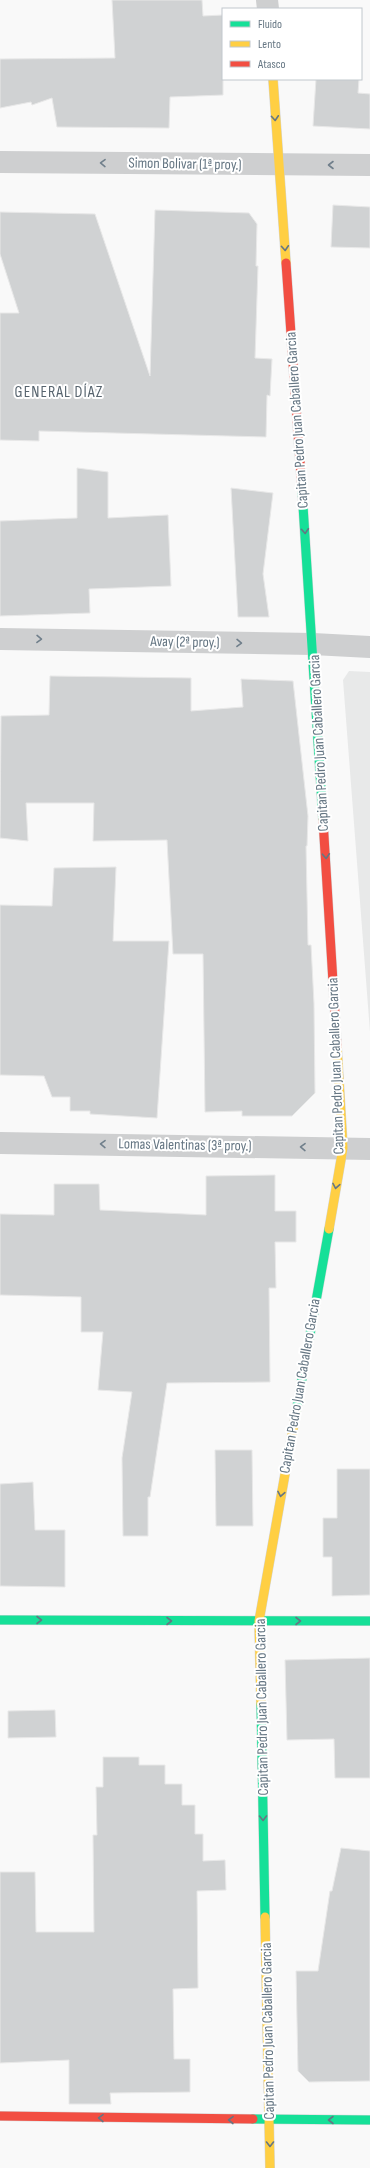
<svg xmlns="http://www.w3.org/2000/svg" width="370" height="2168" font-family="'Sofia Sans Condensed',sans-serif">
<rect width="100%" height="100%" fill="#f9f9f9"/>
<path fill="#e8e9e9" d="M349,671L370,672V1032L343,680Z"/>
<path fill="#d0d2d3" stroke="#e8e8e8" d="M112,0H202L203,16L223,15V95L170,97L169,128L57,127L52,98L32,105L31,102L0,108V59L115,58Z
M316,79H359L358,93L370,94V129L313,126Z
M333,205L370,207V248L331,247Z
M155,210L249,213L257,224L256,266H258L255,358L272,359L270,396L267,395L266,437L39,431V441L0,440V313H19L0,254V212L95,214L150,376Z
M77,468L108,472V518L168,515L171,586L89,589L90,613L0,616V521L77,518Z
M231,488L273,493L263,574L269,617H238Z
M50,676L191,678V711L243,707L241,679L293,681L308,816L307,846H306L308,945H311L314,1004L315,1093L292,1116H242V1111L205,1112L203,954H173L167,840L93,841L94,803H26L28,841L0,838L1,716L49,715Z
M116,867L113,941H169L157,1118L90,1114V1111H70V1097H52L44,1076L0,1075V905L52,906L54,868Z
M275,1175V1211H296V1242H275L276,1288H269L270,1382L167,1383L150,1497H148V1536H123L122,1458L132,1392L98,1390L103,1332H81V1297L0,1295V1214L54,1215V1184H99L100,1210L206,1215V1176Z
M215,1450H252L253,1526H216Z
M337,1469H370V1595L332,1596V1557H323V1518H337Z
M33,1482L35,1530H65V1587L0,1586V1484Z
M370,1658V1778H335L334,1739L287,1740L285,1660Z
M55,1710L56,1737L8,1738V1711Z
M103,1757H139V1765H165V1784H182V1805H195V1834H203V1861L225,1860L226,1890L197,1891L198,1988L173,1989L174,2059H190V2092L110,2093L111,2104H69V2060L0,2063V1872H35L36,1932H94L93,1835H97L96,1787H103Z
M341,1848L370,1851V2081L309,2082L298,2071L296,1971H318L330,1891H332Z"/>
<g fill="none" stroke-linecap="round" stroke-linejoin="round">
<g stroke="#d5d6d7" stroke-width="10">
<path id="fast" d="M302,490L323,820
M296,1412L329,1229
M0,1620L370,1621
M261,1704L265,1917
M253,2119L370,2120"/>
</g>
<g stroke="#d5d6d7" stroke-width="10">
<path id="slow" d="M273,79L286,263
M329,1229L343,1148L337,1047
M261,1704L259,1621L296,1412
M265,1917L270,2168"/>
</g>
<g stroke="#d5d6d7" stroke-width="10">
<path id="jam" d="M286,263L302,490
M323,820L337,1047
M0,2116L253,2119"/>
</g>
<path stroke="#cecfd0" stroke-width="22" d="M267,0L268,9
M0,162L370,165
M0,639L313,644L370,647
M0,1143L370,1149"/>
<use href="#fast" stroke="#16e098" stroke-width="9"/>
<use href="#slow" stroke="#ffcf43" stroke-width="9"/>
<use href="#jam" stroke="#f24e42" stroke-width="9"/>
</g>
<defs><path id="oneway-chevron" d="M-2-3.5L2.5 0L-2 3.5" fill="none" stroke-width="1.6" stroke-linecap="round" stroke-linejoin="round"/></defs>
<g stroke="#657683">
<use href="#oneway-chevron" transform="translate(275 118) rotate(86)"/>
<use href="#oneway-chevron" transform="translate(285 248) rotate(86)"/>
<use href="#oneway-chevron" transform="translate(305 531) rotate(86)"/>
<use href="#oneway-chevron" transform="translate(326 856) rotate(87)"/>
<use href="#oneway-chevron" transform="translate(336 1186) rotate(100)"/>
<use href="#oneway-chevron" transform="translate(281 1494) rotate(100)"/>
<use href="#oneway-chevron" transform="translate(39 1620)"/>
<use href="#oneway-chevron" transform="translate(169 1621)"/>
<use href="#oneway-chevron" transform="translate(298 1621)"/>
<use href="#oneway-chevron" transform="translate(263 1818) rotate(89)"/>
<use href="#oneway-chevron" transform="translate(101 2118) rotate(-179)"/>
<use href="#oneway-chevron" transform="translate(231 2120) rotate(-179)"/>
<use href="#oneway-chevron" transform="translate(331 2120) rotate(180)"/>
<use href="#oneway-chevron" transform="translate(270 2144) rotate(90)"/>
</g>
<g stroke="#707f8b">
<use href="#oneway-chevron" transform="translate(103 163) rotate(-179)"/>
<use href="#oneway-chevron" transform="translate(331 165) rotate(-180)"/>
<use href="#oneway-chevron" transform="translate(39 639) rotate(1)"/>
<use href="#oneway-chevron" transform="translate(239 643) rotate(1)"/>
<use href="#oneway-chevron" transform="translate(103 1144) rotate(-179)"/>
<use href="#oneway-chevron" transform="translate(303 1147) rotate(-179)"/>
</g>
<g text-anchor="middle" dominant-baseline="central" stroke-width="4" stroke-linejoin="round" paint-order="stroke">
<g font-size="15" fill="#657683" stroke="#fff">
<text transform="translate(185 164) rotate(1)">Simon Bolivar (1ª proy.)</text>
<text transform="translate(297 420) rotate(-94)">Capitan Pedro Juan Caballero Garcia</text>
<text transform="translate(185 642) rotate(1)">Avay (2ª proy.)</text>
<text transform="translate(319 743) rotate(-93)">Capitan Pedro Juan Caballero Garcia</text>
<text transform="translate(336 1066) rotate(-92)">Capitan Pedro Juan Caballero Garcia</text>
<text transform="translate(185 1145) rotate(1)">Lomas Valentinas (3ª proy.)</text>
<text transform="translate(300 1386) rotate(-80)">Capitan Pedro Juan Caballero Garcia</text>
<text transform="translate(262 1707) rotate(-91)">Capitan Pedro Juan Caballero Garcia</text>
<text transform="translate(268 2031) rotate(-91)">Capitan Pedro Juan Caballero Garcia</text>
</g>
<g font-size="16" letter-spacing="1" fill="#57646e" stroke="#fff">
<text x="59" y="392">GENERAL DÍAZ</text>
</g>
</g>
<rect x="222" y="8" width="140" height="72" fill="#ffffff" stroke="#c1c8cd"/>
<rect x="230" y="21" width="20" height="6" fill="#16e098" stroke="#c1c8cd"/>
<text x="258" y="28" font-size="12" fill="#657683">Fluido</text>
<rect x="230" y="41" width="20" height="6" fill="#ffcf43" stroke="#c1c8cd"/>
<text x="258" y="48" font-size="12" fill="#657683">Lento</text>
<rect x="230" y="61" width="20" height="6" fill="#f24e42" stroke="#c1c8cd"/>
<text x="258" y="68" font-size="12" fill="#657683">Atasco</text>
</svg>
